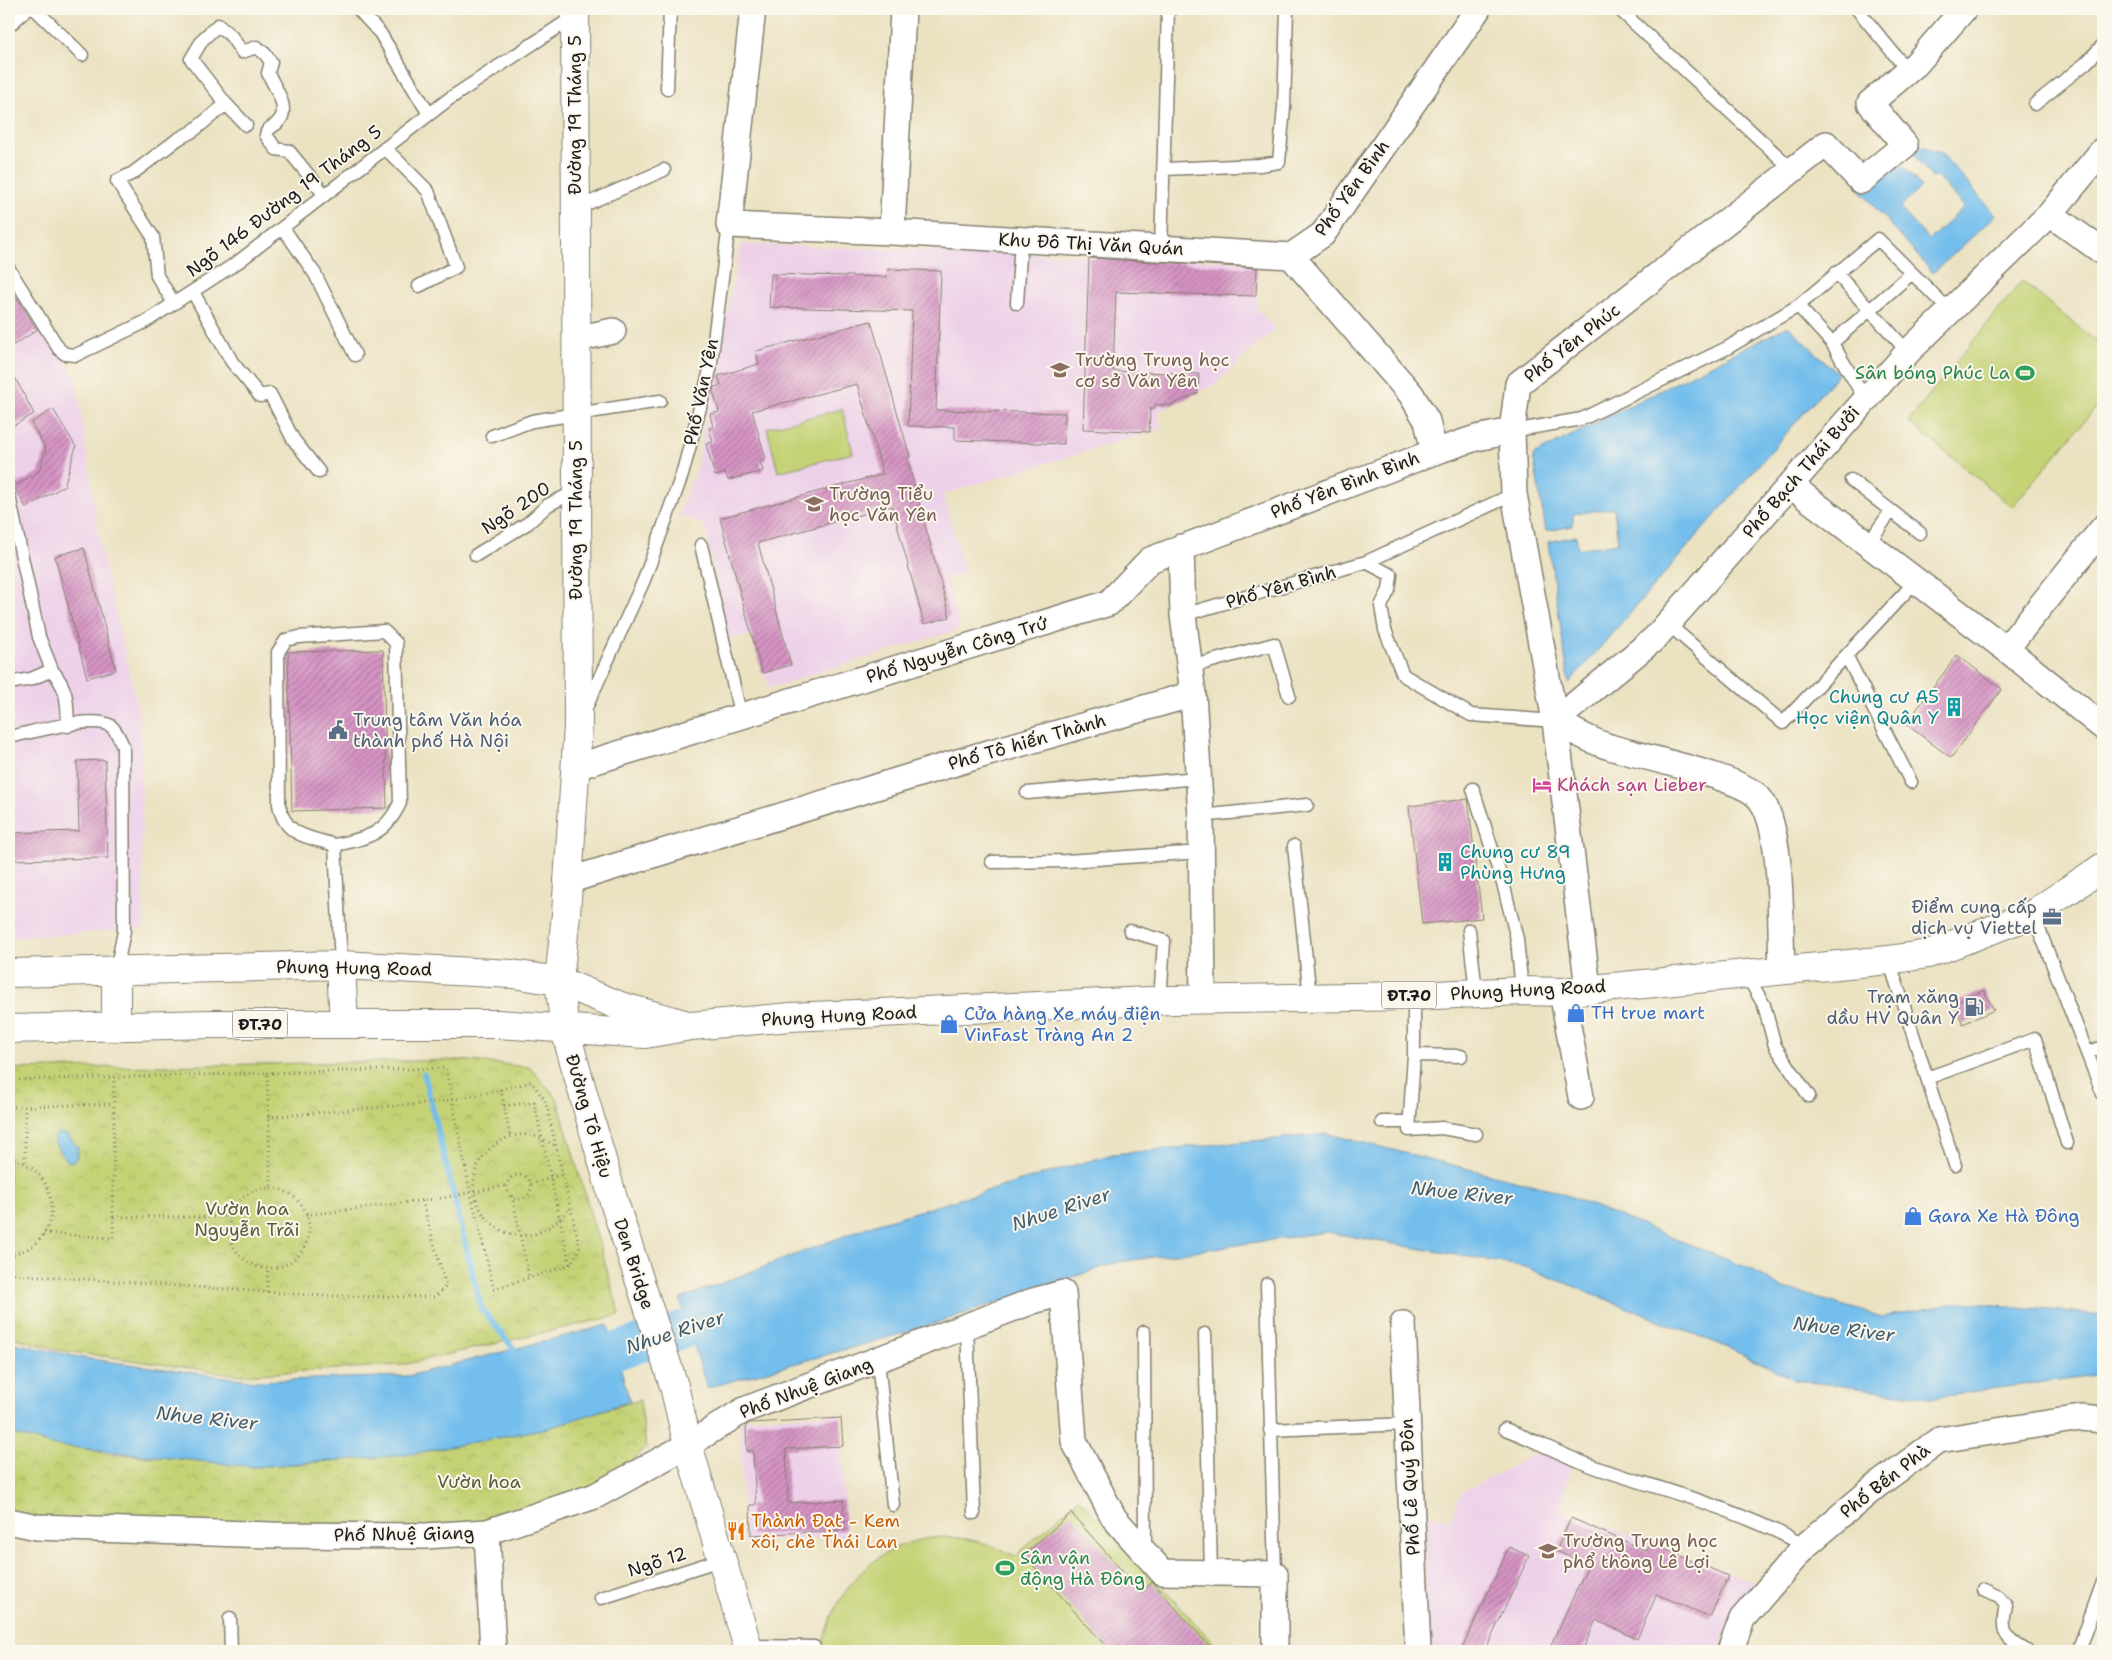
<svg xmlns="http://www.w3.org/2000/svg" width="2112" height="1660" font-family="'Shantell Sans',sans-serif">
<defs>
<pattern id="park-crowns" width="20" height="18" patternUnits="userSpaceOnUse" patternTransform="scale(1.25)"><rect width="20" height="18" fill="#c4d274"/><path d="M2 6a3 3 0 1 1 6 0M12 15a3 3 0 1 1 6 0" fill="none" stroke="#a8b464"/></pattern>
<pattern id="building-hatch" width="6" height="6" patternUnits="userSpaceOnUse" patternTransform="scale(1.25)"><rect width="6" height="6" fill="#d694c4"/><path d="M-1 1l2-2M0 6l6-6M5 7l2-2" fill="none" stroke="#ad789e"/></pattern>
</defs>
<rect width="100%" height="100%" fill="#fbf7ec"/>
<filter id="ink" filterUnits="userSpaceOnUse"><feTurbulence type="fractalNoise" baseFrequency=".02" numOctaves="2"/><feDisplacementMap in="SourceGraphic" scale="10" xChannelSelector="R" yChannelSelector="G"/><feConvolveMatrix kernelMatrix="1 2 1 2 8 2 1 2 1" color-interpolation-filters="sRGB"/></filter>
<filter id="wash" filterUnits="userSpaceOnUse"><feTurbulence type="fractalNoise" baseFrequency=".0096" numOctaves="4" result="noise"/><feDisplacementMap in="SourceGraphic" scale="20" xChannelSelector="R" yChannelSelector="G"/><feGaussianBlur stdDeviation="1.12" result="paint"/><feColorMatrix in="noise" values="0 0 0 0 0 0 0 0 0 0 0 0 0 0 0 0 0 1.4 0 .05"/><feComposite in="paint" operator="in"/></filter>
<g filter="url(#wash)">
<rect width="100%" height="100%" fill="#ebe2c2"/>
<path fill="#edd1e9" d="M741,244L1257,262V309L1275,329L1215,384L1158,412L1161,429L943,494L965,573L946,578L960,629L769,688L752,635L729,639L704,525L678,515L695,474Z
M9,279L76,378L101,551L140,719L144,929L9,938Z
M840,1414L846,1536L744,1542L740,1423L748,1418Z
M1537,1453L1571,1464L1560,1509L1754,1582L1732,1617L1718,1651H1427L1423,1512L1450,1520L1461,1493Z"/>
<path fill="#c4d274" stroke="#707748" d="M2022,281L2103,347V399L2012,507L1908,421Z
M842,409L853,453L778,472L767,428Z
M1079,1498L1221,1651H821C837,1572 902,1519 984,1543C995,1546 1005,1552 1016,1556Z"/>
<path fill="url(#park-crowns)" stroke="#707748" d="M461,1060L529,1067L557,1098L620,1315L402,1365L241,1375L57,1350L9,1336V1069Z
M640,1400L646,1448L597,1492L487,1525L425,1533L9,1518V1430L104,1453L241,1463L299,1464L405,1453L555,1423Z"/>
<path fill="#73beec" stroke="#486d84" d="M1912,142L1942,154L1996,215L1933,273L1857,187L1897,158L1921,187L1900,208L1929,240L1964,207L1936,175L1932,178L1909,148Z
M1788,326L1838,374L1569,683L1548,542L1576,536L1578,549L1618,543L1614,508L1573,514V526L1546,531L1533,455Z
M58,1133L66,1134L78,1147L77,1156L73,1162L66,1160C62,1152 56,1148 53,1140Z
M1328,1134L1554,1190L1753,1270L1780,1287L1882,1317L1963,1302L2103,1315V1374L1931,1397L1795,1380L1724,1346L1525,1267L1326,1232L1118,1262L915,1330L707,1388L680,1299L878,1223L1113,1154Z
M608,1325L630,1401L549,1428L406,1455L254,1467L52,1445L9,1433V1342L83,1358L256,1381L408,1376Z"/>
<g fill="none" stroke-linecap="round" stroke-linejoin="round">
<path stroke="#73beec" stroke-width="6" d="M424,1074L481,1308L517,1353"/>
<path stroke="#73beec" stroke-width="38" d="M566,1367L738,1312"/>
</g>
<g id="blocks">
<path fill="url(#building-hatch)" d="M1089,258L1257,268L1256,296L1116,292L1113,371L1199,374L1198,393L1172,405H1155V409H1150L1149,432L1083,429Z
M888,269L941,271L936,410L1065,413L1064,444L955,440V427L908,426L912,311L769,307L771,274L887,277Z
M9,285L37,330L9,348Z
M871,321L910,457L907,458L950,617L924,624L892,506L758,543L791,665L762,673L720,518L883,474L857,384L752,411L766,459L760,461L763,471L728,480L725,473L715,476L706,444L713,442L709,428L713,427L710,414L719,412L713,391L714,387L721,385L718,376L759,364L756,351Z
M9,366L34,414L9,428Z
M53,409L76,447L64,486L26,508L14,486L39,472L46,449L31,423Z
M84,548L116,670L87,678L55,556Z
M383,650L387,808L292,811L288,652Z
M1957,655L2002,689L1951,758L1906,724Z
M105,760L108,858L9,860V833L79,831L77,761Z
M1468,799L1482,918L1422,924L1409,806Z
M1984,990L1994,1010L1963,1024L1954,1004Z
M841,1418L843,1446L786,1449L788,1503L843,1500L845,1530L751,1535L750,1505H756L753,1451H747L746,1426L750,1423Z
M1071,1513L1141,1592L1152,1582L1214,1651H1110L1024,1555Z
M1571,1518L1647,1551L1650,1543L1728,1576L1710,1617L1657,1594L1637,1639L1596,1620L1582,1651H1548L1588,1565L1556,1551Z
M1509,1547L1529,1556L1485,1651H1461Z"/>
</g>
</g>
<g filter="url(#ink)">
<use href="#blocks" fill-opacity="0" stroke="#847f6f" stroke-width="1"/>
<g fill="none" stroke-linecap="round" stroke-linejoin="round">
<g stroke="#847f6f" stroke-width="15">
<path id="service" d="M35,9L82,55
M358,9L380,33L429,114
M1619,9L1794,171
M1857,9L1908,71
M9,26L27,9
M667,89L670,9
M226,104L246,125
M2035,104L2086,63L2103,45
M385,148L428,191L456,267L419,286
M1164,169L1260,165L1279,162L1284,107L1287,9
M575,209L664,170
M283,228L315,274L355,355
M1161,249L1168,9
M9,269L59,349L65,354L76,355L145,322L238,262L449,99L575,16
M1836,273L1908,352
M193,292L232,362L260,396L270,394L293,439L319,472
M174,303L157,276L153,237L117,181L133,173L178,139L193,131L226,104L191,59L203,39L218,25L231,36L242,52L257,47L265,54L271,62L268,73C273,85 291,108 279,121C275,127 267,127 266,135L276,149L289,151L324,194
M1017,303L1021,240
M1798,306L1832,343L1865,399
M1832,343L1912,273
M1512,431L1582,419L1727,348L1798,306L1878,239L1949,310
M492,436L532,421L660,401
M1851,480L1920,533
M9,496L39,637L52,670L31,679L9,683
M1868,544L1891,511
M701,545L741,717
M476,555L528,523L548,505L576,491
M1366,562L1391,575L1389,590L1381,606L1385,630L1403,675L1471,715L1555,721
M1183,615L1366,562L1514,494
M1668,624L1783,723L1916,581
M1847,657L1911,782
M1190,667L1274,644L1289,696
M52,670C68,690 67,700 68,726
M585,710L644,580L682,475L710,370L729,225
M9,737C30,733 94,714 111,726C117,731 120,740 123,746L124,931L116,971
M1473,789L1504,887L1517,939L1522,991
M1027,793L1198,778
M1201,816L1307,805
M335,845C367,838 385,835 400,803L396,643L384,631L299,637L286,640L278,652L279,804C284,836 308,837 335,845L341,965
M1294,846L1310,997
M992,862L1066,861L1202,852
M2033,914L2103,1094
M1469,930L1476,992
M1130,931L1164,941L1160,1001
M1889,960L1955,1165
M1746,974L1764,1005L1775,1046L1809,1096
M1414,996V1055L1409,1130L1442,1128L1476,1134
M2087,1053L2103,1047
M1414,1055L1461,1056
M1927,1078L2035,1039L2067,1143
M1382,1122H1409
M1267,1284L1275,1574
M967,1326L974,1513
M1144,1332L1145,1551
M1205,1334L1211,1573
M878,1360L893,1505
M1505,1429C1537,1441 1567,1458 1600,1469C1670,1492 1741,1510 1805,1546
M1270,1430L1407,1424
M1984,1590L1999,1597L2006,1605C2000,1632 2004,1638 2027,1651
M601,1598L723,1559
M230,1618L231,1651
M748,1646L814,1647
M2078,1651L2103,1582"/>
</g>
<g stroke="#847f6f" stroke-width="28">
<path id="minor" d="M753,9L729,225L892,232L1291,256
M2050,214L2103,252
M892,232L903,9
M1291,256L1323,234L1478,9
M1291,256L1411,394L1427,421L1434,452
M576,339L613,331
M1790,485L2006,649L2103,727
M1181,547L1183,615L1193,694L1201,816L1203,1000
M2006,649L2103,528
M576,767L1109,603L1150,560L1434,452L1476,438L1512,431
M567,881L978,756L1193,694
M1782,971C1780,932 1784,828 1760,799C1744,777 1641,757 1610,747C1591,742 1572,730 1555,721L1655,638L1908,352L2050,214L2103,150
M1588,988L1555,721L1514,494L1512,431L1518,384L1826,144L1861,181L1905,145L1870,103L1916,64L1964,9
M1562,992L1581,1097
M1403,1324L1418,1651
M9,1521L37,1527L273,1535L425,1536L487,1532L595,1496L688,1445L744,1410L1033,1301L1063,1293L1074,1441L1114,1518L1162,1572L1275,1574V1651
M487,1532L493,1651
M1730,1651L1742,1619L1805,1546L1876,1486L1939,1440L2081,1418L2103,1420"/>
</g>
<g stroke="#847f6f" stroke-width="30">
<path id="tertiary" d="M575,9L578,726L566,914L559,981L565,1030L614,1202L674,1386L688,1445L749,1651"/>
</g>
<g stroke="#847f6f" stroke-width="30">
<path id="primary" d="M341,965L344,1024
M116,971V1027
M9,973L341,965L512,974L559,981L620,1006L684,1024
M9,1029L210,1024H497L645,1034L691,1026L790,1017L1172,1000L1414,996L1522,991L1562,992L1889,960L1928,954L2033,914L2103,867"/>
</g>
<path stroke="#847f6f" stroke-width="3" stroke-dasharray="1 4" stroke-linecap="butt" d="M267,1073L446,1068L470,1191L494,1289L570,1265L580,1248L545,1100L531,1082L501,1090L510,1136
M9,1080L267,1073L271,1188
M504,1106L534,1102L570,1265
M9,1107L112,1104
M268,1117L440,1102L501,1090
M554,1145C537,1135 519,1130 501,1141C431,1182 511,1285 570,1207
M9,1158C65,1169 66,1248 9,1254
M25,1162V1107
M507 1187a12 12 0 1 1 24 0a12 12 0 1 1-24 0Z
M531,1184L561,1175
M229 1228a40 40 0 1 1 80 0a40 40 0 1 1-80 0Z
M512,1196L529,1277
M306,1215L442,1198L508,1185
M113,1217H230
M44,1233L113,1238L114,1078
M9,1258L17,1253
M9,1272L25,1275L325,1296L435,1297L446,1286L422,1201
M267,1292L268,1268"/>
<use href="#service" stroke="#fff" stroke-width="12"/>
<use href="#minor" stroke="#fff" stroke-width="25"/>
<use href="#tertiary" stroke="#fff" stroke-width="28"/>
<use href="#primary" stroke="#fff" stroke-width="28"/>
</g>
</g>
<defs>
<g id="school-bare" transform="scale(1.5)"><path d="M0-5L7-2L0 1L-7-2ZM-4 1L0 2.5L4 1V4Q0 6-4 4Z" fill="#8d6e63" stroke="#fbf7ec" stroke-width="2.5" paint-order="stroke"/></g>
<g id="stadium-bare" transform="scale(1.5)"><path d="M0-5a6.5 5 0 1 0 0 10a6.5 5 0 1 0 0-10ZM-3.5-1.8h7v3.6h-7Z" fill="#2e9e5b" stroke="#fbf7ec" stroke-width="2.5" paint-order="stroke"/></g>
<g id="building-bare" transform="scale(1.5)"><path d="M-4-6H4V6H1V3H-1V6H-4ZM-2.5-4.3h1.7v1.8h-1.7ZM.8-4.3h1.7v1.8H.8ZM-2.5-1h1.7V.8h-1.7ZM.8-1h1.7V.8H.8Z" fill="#0f9aa8" stroke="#fbf7ec" stroke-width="2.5" paint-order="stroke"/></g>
<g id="civic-bare" transform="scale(1.5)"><path d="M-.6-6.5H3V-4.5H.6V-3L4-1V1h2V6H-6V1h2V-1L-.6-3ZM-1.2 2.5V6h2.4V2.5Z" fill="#5c6f8a" stroke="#fbf7ec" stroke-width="2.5" paint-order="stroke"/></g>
<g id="hotel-bare" transform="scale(1.5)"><path d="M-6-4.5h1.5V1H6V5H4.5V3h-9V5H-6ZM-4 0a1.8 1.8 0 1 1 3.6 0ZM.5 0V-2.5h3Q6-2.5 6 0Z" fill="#d1479c" stroke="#fbf7ec" stroke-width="2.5" paint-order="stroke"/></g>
<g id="office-bare" transform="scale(1.5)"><path d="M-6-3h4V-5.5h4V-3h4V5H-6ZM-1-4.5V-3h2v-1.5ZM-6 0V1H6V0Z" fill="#5c6f8a" stroke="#fbf7ec" stroke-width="2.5" paint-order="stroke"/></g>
<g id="fuel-bare" transform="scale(1.5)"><path d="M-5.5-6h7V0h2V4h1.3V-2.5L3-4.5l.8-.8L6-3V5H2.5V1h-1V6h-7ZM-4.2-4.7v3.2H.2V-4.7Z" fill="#5c6f8a" stroke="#fbf7ec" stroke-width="2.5" paint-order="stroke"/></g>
<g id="shop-bare" transform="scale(1.5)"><path d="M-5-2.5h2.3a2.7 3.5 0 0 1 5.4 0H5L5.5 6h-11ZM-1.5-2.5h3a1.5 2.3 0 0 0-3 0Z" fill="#3f7fe0" stroke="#fbf7ec" stroke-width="2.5" paint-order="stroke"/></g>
<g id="restaurant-bare" transform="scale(1.5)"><path d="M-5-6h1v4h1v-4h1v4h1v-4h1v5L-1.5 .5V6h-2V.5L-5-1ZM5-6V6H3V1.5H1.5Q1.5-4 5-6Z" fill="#e8710a" stroke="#fbf7ec" stroke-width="2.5" paint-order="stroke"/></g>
</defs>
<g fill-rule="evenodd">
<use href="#school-bare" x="1060" y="370"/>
<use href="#stadium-bare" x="2025" y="373"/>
<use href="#school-bare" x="814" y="504"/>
<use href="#building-bare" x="1954" y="707"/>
<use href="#civic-bare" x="338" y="730"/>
<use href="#hotel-bare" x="1542" y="785"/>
<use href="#building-bare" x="1445" y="862"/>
<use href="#office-bare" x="2052" y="917"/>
<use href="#fuel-bare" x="1974" y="1007"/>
<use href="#shop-bare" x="1576" y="1013"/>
<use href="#shop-bare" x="949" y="1024"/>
<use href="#shop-bare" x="1913" y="1216"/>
<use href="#restaurant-bare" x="736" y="1531"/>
<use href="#school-bare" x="1548" y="1551"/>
<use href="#stadium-bare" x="1005" y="1568"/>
</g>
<g text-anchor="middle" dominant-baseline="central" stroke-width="4" stroke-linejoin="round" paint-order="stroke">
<g fill="#fbf7ec" stroke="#5f5e5a" stroke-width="1">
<rect x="1381.5" y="981.5" width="55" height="27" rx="4"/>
<rect x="232.5" y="1010.5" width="55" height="27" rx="4"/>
</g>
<g font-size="16" font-weight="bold" fill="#1c1c1c">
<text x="1409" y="995">ĐT.70</text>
<text x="260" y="1024">ĐT.70</text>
</g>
<g font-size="18" fill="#1c1c1c" stroke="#fbf7ec">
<text transform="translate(575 115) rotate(-90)">Đường 19 Tháng 5</text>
<text transform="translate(1352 188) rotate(-54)">Phố Yên Bình</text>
<text transform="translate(284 201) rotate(-37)">Ngõ 146 Đường 19 Tháng 5</text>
<text transform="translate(1091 244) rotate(3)">Khu Đô Thị Văn Quán</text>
<text transform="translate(1572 343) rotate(-38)">Phố Yên Phúc</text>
<text transform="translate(701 392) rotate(-78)">Phố Văn Yên</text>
<text transform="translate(1801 472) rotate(-49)">Phố Bạch Thái Bưởi</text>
<text transform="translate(1345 485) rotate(-21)">Phố Yên Bình Bình</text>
<text transform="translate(516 508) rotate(-34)">Ngõ 200</text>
<text transform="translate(576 520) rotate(-90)">Đường 19 Tháng 5</text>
<text transform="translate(1281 587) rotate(-16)">Phố Yên Bình</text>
<text transform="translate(957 650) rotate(-17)">Phố Nguyễn Công Trứ</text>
<text transform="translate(1027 742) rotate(-16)">Phố Tô hiến Thành</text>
<text transform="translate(354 968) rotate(1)">Phung Hung Road</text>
<text transform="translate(1528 990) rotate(-3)">Phung Hung Road</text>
<text transform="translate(839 1016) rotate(-3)">Phung Hung Road</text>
<text transform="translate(589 1116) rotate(74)">Đường Tô Hiệu</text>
<text transform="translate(634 1264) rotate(72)">Den Bridge</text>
<text transform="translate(806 1388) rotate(-21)">Phố Nhuệ Giang</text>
<text transform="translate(1885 1481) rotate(-38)">Phố Bến Phà</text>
<text transform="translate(1410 1487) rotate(-93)">Phố Lê Quý Đôn</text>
<text transform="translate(404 1534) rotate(-1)">Phố Nhuệ Giang</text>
<text transform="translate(657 1562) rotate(-18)">Ngõ 12</text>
</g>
<g font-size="18" fill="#785e54" stroke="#fbf7ec" text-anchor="start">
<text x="1075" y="360">Trường Trung học<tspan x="1075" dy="21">cơ sở Văn Yên</tspan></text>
<text x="829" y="494">Trường Tiểu<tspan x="829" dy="21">học Văn Yên</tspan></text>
<text x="1563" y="1541">Trường Trung học<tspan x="1563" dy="21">phổ thông Lê Lợi</tspan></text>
</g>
<g font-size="18" fill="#27864d" stroke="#fbf7ec" text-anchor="end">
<text x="2010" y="373">Sân bóng Phúc La</text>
<text x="1020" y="1558" text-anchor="start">Sân vận<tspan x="1020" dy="21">động Hà Đông</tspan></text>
</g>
<g font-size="18" fill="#0d838f" stroke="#fbf7ec" text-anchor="end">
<text x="1939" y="697">Chung cư A5<tspan x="1939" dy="21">Học viện Quân Y</tspan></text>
<text x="1460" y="852" text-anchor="start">Chung cư 89<tspan x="1460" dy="21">Phùng Hưng</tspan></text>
</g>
<g font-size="18" fill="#4e5e75" stroke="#fbf7ec" text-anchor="end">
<text x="353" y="720" text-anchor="start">Trung tâm Văn hóa<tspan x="353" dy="21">thành phố Hà Nội</tspan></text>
<text x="2037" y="907">Điểm cung cấp<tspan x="2037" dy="21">dịch vụ Viettel</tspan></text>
<text x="1959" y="997">Trạm xăng<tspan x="1959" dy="21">dầu HV Quân Y</tspan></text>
</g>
<g font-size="18" fill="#b23c85" stroke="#fbf7ec" text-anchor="start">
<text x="1557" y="785">Khách sạn Lieber</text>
</g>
<g font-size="18" fill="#366cbe" stroke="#fbf7ec" text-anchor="start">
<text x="1591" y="1013">TH true mart</text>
<text x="964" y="1014">Cửa hàng Xe máy điện<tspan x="964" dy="21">VinFast Tràng An 2</tspan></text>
<text x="1928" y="1216">Gara Xe Hà Đông</text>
</g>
<g font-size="18" fill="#575c3b" stroke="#fbf7ec">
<text x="247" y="1209">Vườn hoa<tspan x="247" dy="21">Nguyễn Trãi</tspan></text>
<text x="479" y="1482">Vườn hoa</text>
</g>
<g font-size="18" fill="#c56008" stroke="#fbf7ec" text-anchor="start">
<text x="751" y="1521">Thành Đạt - Kem<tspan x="751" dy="21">xôi, chè Thái Lan</tspan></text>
</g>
<g font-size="19" font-style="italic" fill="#3f5d6f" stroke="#fbf7ec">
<text transform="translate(1462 1193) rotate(6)">Nhue River</text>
<text transform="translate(1061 1209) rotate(-18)">Nhue River</text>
<text transform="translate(1844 1329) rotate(7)">Nhue River</text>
<text transform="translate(675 1332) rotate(-18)">Nhue River</text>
<text transform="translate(207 1418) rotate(6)">Nhue River</text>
</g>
</g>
<rect width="2112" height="1660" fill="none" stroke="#fbf7ec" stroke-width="30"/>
</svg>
